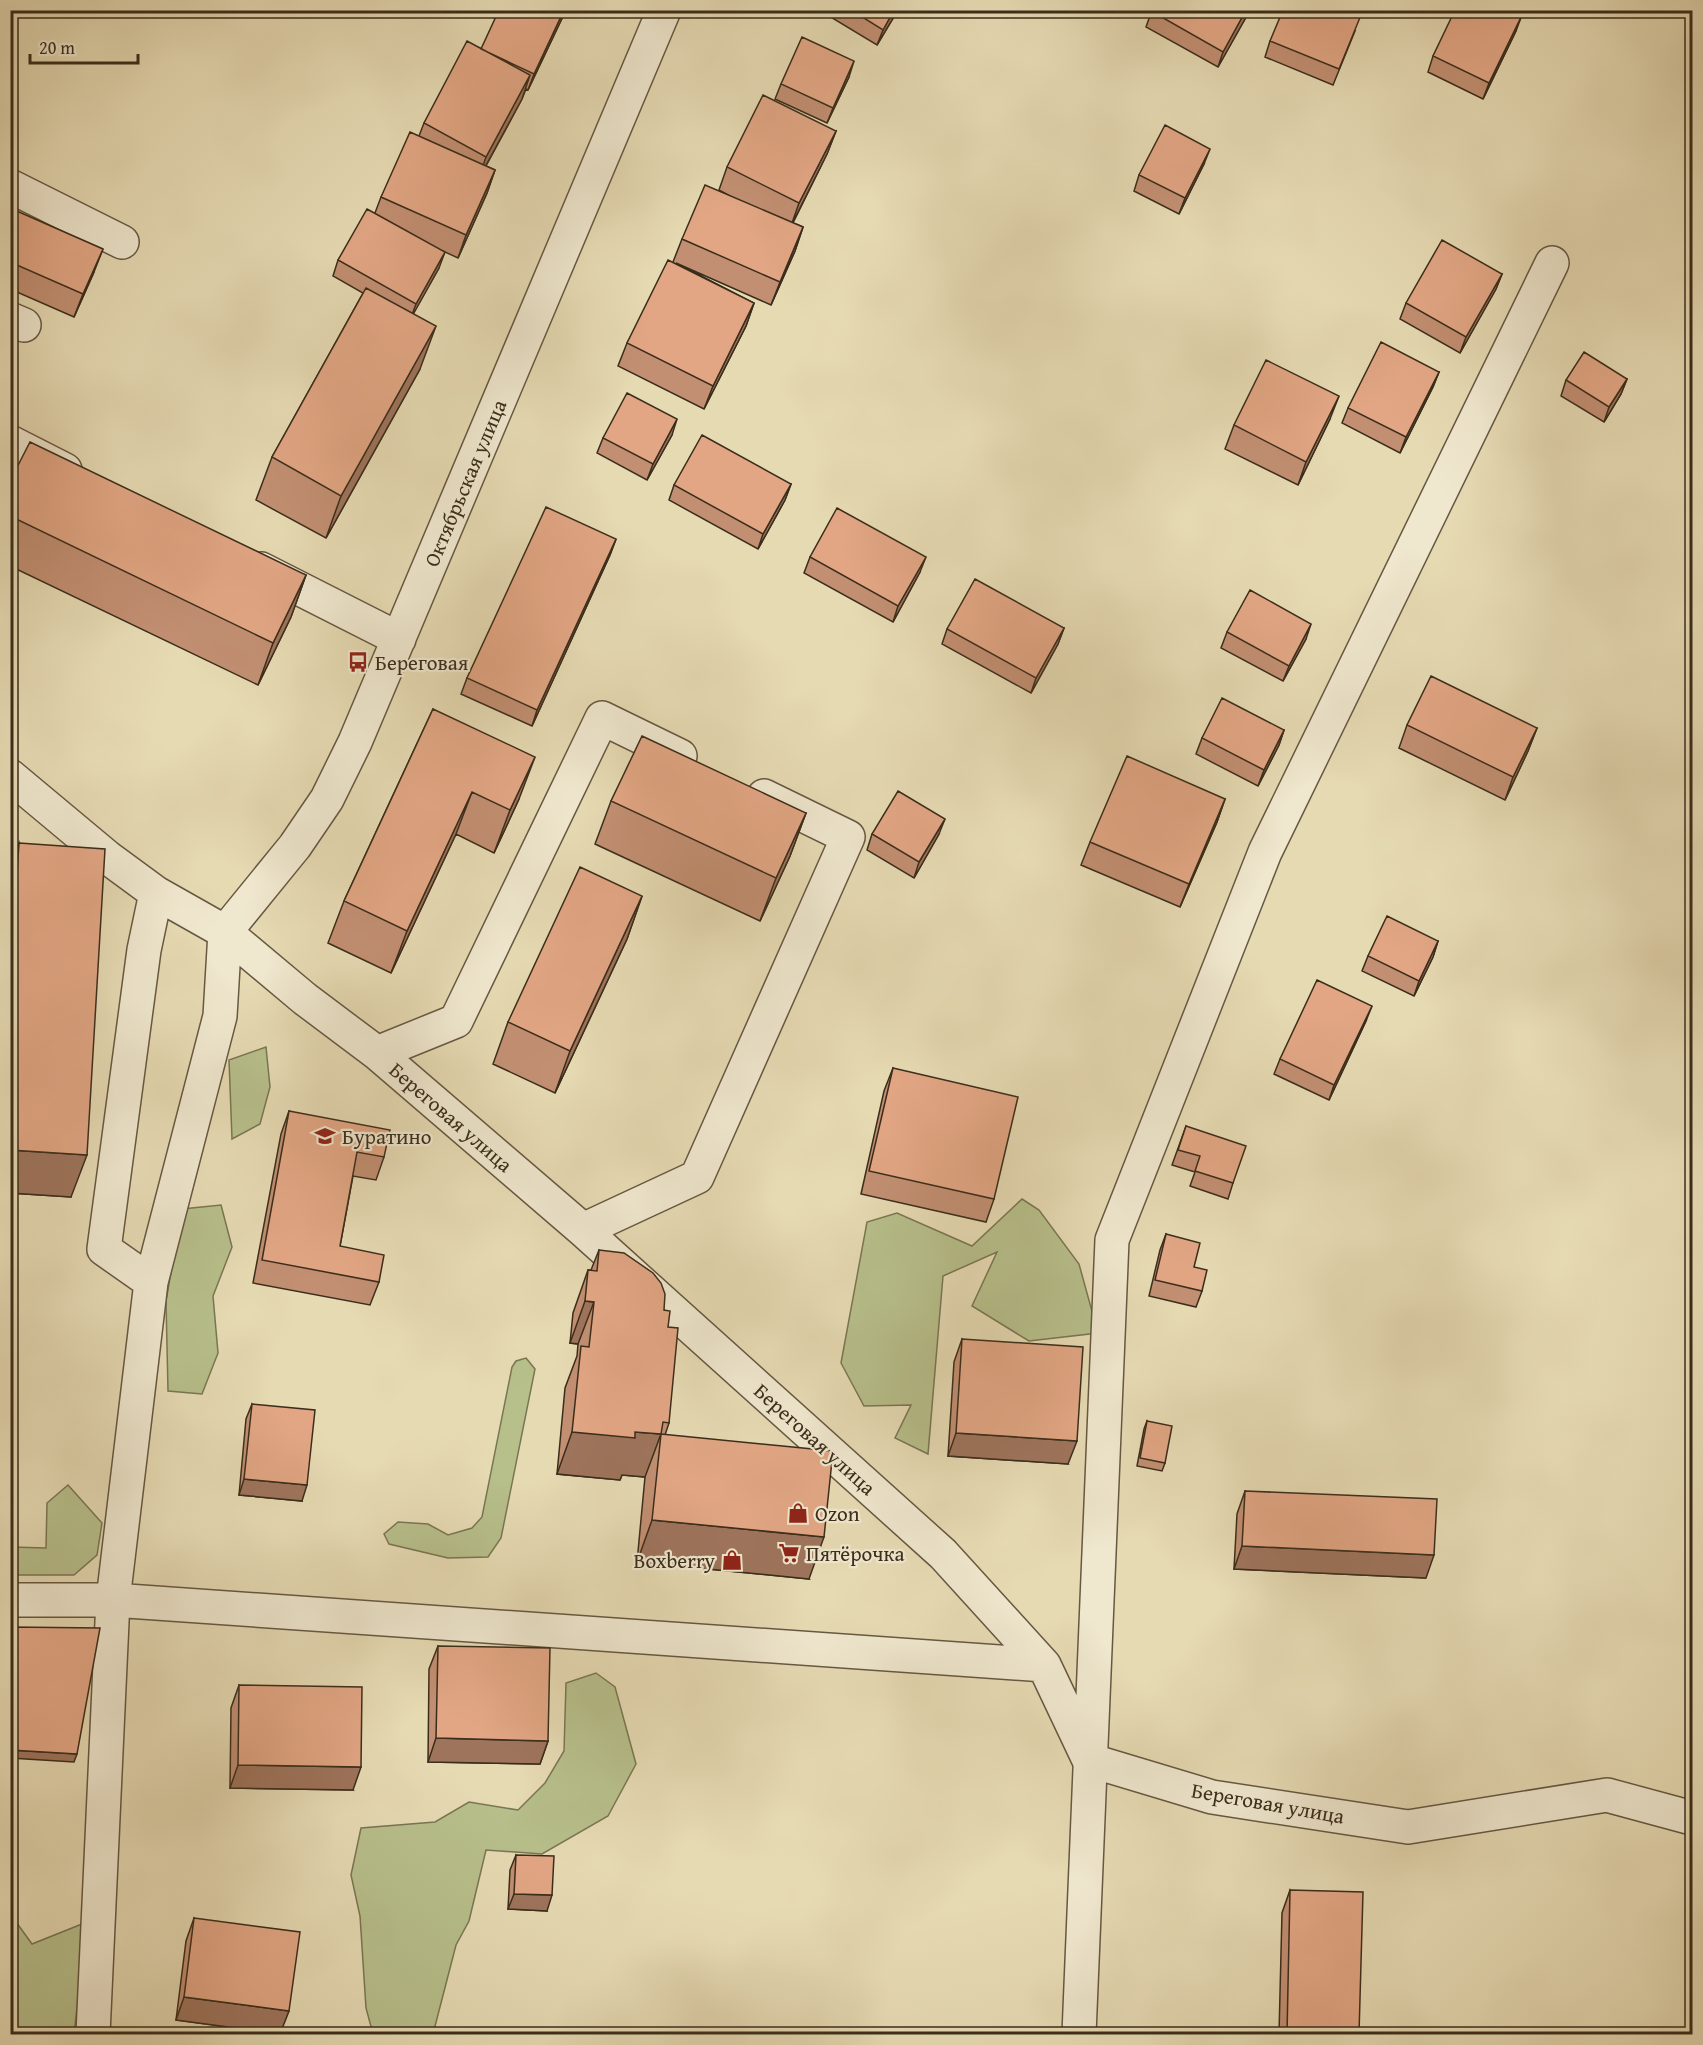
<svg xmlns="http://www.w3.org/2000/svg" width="1703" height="2045" font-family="'Gentium Book Plus',serif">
<rect width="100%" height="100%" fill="#e6dab3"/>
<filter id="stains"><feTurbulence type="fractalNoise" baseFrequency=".00333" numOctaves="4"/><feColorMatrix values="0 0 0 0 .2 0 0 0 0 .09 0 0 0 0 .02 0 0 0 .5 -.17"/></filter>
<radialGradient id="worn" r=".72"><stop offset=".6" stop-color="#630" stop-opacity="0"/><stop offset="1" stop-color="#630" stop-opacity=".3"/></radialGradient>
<path fill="#b7bf8b" stroke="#797653" stroke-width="1.5" d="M266,1047L270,1087L260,1124L232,1139L229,1060Z
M1022,1199L1039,1210L1079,1264L1098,1333L1029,1341L972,1306L997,1252L943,1276L928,1454L895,1438L911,1405L864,1406L841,1363L867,1222L897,1213L972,1246Z
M221,1205L232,1247L213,1296L218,1353L202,1394L168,1391L166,1301L182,1209Z
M526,1358L535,1369L501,1538L488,1557L448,1558L389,1544L384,1534L398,1522L428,1524L448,1535L472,1528L482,1517L512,1367L516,1361Z
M68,1485L102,1523L97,1555L74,1575H11V1547L46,1548L47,1503Z
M596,1673L615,1687L636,1764L608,1816L542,1854L486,1850L469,1921L456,1945L433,2034H373L366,2008L360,1916L351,1875L361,1828L435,1822L469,1802L518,1810L545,1783L564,1751L566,1683Z
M11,1915L32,1944L87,1922L74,2034H11L10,1997L17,1992L11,1986Z"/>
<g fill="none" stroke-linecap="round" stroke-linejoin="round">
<g stroke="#665841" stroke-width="36">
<path id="minor" d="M10,186L122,242
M10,319L24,325
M10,442L65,470
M261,569L399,639
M10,776L107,857L156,893L225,932L305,999L377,1053L583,1230L943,1554L1044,1665L1089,1760L1212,1797L1408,1827L1607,1795L1692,1818
M225,932L295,846L327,799L355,742L664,10
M377,1053L456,1021L602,718L680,756
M583,1230L697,1177L848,837L764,796
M151,1282L104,1249L144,950L156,893
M10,1600H113L1044,1665
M93,2034L113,1600L151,1282L220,1016L225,932
M1079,2034L1112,1240L1265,852L1552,263"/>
</g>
<use href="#minor" stroke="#efe7ce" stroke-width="33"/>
</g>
<path fill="#c28f72" stroke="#3b2d1b" stroke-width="1.5" d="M566,10L528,90L526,89L522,99L486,166L495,170L487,193L458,258L443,251L439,268L413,314L420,369L326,538L256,500L272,457L363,293L333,276L338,260L375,213L381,197L419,136L424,123L481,49Z
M819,10H898L877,45Z
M1152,10H1248L1245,19L1218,67L1146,27Z
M1355,31L1333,85L1265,57L1270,41Z
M1516,31L1483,99L1428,72L1433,56Z
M849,77L827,123L775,99L781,84Z
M836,131L827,154L793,223L803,227L795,251L771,305L676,263L754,303L746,326L704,409L618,366L627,343L673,262L682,239L728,195L719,190L727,167Z
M1204,164L1179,214L1134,191L1139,175Z
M10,208L94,272L74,317L10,289Z
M1502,274L1496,289L1460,353L1400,319L1406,303Z
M1439,372L1433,387L1400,453L1342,423L1348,408Z
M1627,379L1621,394L1604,422L1561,396L1566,380Z
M1330,419L1298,485L1225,449L1234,425Z
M672,435L647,480L597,453L603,438Z
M10,481L306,575L291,617L258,685L10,566Z
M791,484L785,500L758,549L669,500L674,485Z
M616,539L610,555L532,726L461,694L467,678Z
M810,557L920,572L893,622L804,573Z
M1064,628L1058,644L1031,693L942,644L947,629Z
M1227,632L1306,639L1283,681L1221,648Z
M433,709L519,799L494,853L456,834L391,973L328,943L344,901Z
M1407,725L1537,728L1528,751L1505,800L1399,748Z
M1284,730L1279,745L1258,786L1196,754L1202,738Z
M1225,799L1217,822L1180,907L1081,865L1090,842Z
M611,801L806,813L790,856L760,921L595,844Z
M872,834H939L914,878L867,850Z
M19,843L71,1197L10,1193V866Z
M642,896L627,939L555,1093L493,1064L508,1022Z
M1438,941L1433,957L1414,996L1362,971L1368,956Z
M1366,1021L1329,1100L1274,1074L1280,1059Z
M893,1068L994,1199L986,1222L861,1194L884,1091Z
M289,1111L384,1157L376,1180L353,1176L340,1246L379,1282L370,1305L253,1283L281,1134Z
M1186,1126L1233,1183L1228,1199L1190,1186L1195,1172L1172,1165Z
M1166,1234L1194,1267L1202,1291L1196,1307L1149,1296L1160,1250Z
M599,1250L664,1310L668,1327L669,1423L665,1435L809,1579L637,1562L645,1477L622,1475L620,1480L557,1474L565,1388L577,1356L578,1344L570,1343L573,1313L588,1270H591Z
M962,1339L1068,1464L948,1456L954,1362Z
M252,1404L302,1501L239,1495L246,1419Z
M1147,1421L1165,1463L1162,1471L1137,1466L1144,1429Z
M1245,1491L1426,1578L1234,1569L1237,1514Z
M438,1646L548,1741L540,1764L428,1762L429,1669Z
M239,1685L353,1790L230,1788L231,1708Z
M516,1855L547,1911L508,1909L510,1870Z
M1290,1890L1359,2034H1279L1282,1913Z
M194,1918L280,2034L176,2020L186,1941Z"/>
<path fill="#9e745c" stroke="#3b2d1b" stroke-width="1.5" d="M564,10H566L528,90L534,74Z
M894,10H898L877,45L883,30Z
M1246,10H1248L1245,19L1218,67L1223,52Z
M1522,15L1516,31L1483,99L1489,83Z
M854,61L849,77L827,123L833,108Z
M530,75L522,99L478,180L486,157Z
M836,131L827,154L791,226L799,203Z
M1210,149L1204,164L1179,214L1185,198Z
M495,170L487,193L458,258L466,235Z
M803,227L795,251L771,305L780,282Z
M103,249L94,272L74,317L83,294Z
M445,252L439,268L410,320L416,304Z
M1502,274L1496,289L1460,353L1466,337Z
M754,303L746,326L704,409L713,386Z
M436,326L420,369L326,538L341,496Z
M1439,372L1433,387L1400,453L1406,437Z
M1627,379L1621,394L1604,422L1609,407Z
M1339,396L1330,419L1298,485L1306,462Z
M677,419L672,435L647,480L653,464Z
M791,484L785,500L758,549L763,534Z
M616,539L610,555L532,726L537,710Z
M926,557L920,572L893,622L898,606Z
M306,575L291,617L258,685L273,643Z
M1311,624L1306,639L1283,681L1289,666Z
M1064,628L1058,644L1031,693L1036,678Z
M1537,728L1528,751L1505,800L1513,777Z
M1284,730L1279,745L1258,786L1264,770Z
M535,757L519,799L494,853L510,810Z
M472,792L456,834L391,973L407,931Z
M1225,799L1217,822L1180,907L1189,884Z
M806,813L790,856L760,921L776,878Z
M945,819L939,834L914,878L919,862Z
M642,896L627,939L555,1093L570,1051Z
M1438,941L1433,957L1414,996L1419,981Z
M1372,1006L1366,1021L1329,1100L1334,1085Z
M10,1150L87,1155L71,1197L10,1193Z
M585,1301L594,1302L578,1344L570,1343Z
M572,1432H635L661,1434L645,1477L622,1475L620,1480L557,1474Z
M956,1433L1077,1441L1068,1464L948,1456Z
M244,1479L307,1485L302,1501L239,1495Z
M652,1520L824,1537L809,1579L637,1562Z
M1242,1546L1434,1555L1426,1578L1234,1569Z
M436,1738L548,1741L540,1764L428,1762Z
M10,1750L77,1754L74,1762L10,1758Z
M238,1765L361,1767L353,1790L230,1788Z
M514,1894L552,1895L547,1911L508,1909Z
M184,1997L289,2011L280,2034L176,2020Z"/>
<path fill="#e2a684" stroke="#3b2d1b" stroke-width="1.5" d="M499,10H564L534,74L481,49Z
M851,10H894L883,30Z
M1152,10H1246L1223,52L1151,11Z
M1283,10H1349L1361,15L1339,69L1270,41Z
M1455,10H1511L1522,15L1489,83L1433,56Z
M802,37L854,61L833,108L781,84Z
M467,41L530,75L486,157L424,123Z
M763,95L836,131L799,203L727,167Z
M1165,125L1210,149L1185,198L1139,175Z
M410,132L495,170L466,235L381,197Z
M705,185L803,227L780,282L682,239Z
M10,208L103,249L83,294L10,262Z
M367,209L445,252L416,304L338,260Z
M1442,240L1502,274L1466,337L1406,303Z
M668,260L754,303L713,386L627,343Z
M366,288L436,326L341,496L272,457Z
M1381,342L1439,372L1406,437L1348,408Z
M1584,352L1627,379L1609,407L1566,380Z
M1266,360L1339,396L1306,462L1234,425Z
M627,393L677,419L653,464L603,438Z
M702,435L791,484L763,534L674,485Z
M30,442L306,575L273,643L10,516V481Z
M546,507L616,539L537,710L467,678Z
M837,508L926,557L898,606L810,557Z
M975,579L1064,628L1036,678L947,629Z
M1250,590L1311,624L1289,666L1227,632Z
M1431,676L1537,728L1513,777L1407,725Z
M1222,698L1284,730L1264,770L1202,738Z
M433,709L535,757L510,810L472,792L407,931L344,901Z
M642,736L806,813L776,878L611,801Z
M1127,756L1225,799L1189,884L1090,842Z
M898,791L945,819L919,862L872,834Z
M19,843L105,849L87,1155L10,1150V977Z
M580,867L642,896L570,1051L508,1022Z
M1387,916L1438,941L1419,981L1368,956Z
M1317,980L1372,1006L1334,1085L1280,1059Z
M893,1068L1018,1097L994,1199L869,1171Z
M289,1111L390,1130L384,1157L357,1152L340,1246L384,1255L379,1282L262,1260Z
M1186,1126L1246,1146L1233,1183L1195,1171L1200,1156L1178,1150Z
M1166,1234L1200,1243L1194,1267L1207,1270L1202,1291L1155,1280Z
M599,1250L624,1253L653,1273L661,1283L665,1294L664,1310L670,1311L668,1327L678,1328L669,1423L663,1422L661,1434L635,1432V1438L572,1432L581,1346L589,1347L594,1302L585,1301L588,1270L597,1271Z
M962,1339L1083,1347L1077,1441L956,1433Z
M252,1404L315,1410L307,1485L244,1479Z
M1147,1421L1172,1426L1165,1463L1140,1458Z
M661,1434L833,1451L824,1537L652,1520Z
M1245,1491L1437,1499L1434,1555L1242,1546Z
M10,1627L100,1628L77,1754L10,1750Z
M438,1646L550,1648L548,1741L436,1738Z
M239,1685L362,1687L361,1767L238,1765Z
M516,1855L554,1856L552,1895L514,1894Z
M1290,1890L1363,1892L1359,2034H1287Z
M194,1918L300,1932L289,2011L184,1997Z"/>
<defs>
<g id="bus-bare" transform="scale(1.62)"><path d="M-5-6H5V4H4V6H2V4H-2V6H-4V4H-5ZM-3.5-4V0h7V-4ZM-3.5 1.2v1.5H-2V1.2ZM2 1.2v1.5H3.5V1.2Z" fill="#8f2418" stroke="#efe7ce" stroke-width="2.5" paint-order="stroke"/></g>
<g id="school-bare" transform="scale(1.62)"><path d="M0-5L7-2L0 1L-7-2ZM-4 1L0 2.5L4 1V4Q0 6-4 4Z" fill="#8f2418" stroke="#efe7ce" stroke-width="2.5" paint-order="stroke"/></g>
<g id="shop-bare" transform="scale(1.62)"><path d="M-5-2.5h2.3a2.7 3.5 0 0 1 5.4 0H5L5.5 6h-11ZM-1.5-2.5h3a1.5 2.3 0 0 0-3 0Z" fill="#8f2418" stroke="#efe7ce" stroke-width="2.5" paint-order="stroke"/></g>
<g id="supermarket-bare" transform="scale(1.62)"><path d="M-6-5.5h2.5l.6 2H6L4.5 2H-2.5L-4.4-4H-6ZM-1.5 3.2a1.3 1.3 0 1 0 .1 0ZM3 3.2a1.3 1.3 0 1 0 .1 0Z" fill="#8f2418" stroke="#efe7ce" stroke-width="2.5" paint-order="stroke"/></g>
</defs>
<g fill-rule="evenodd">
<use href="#bus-bare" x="358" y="662"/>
<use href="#school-bare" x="325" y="1136"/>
<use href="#shop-bare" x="798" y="1513"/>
<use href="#supermarket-bare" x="789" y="1553"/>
<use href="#shop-bare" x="732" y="1560"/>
</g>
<g text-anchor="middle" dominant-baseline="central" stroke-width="4.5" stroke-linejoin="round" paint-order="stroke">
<g font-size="21" fill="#3b2d1b" stroke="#efe7ce">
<text transform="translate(465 483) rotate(-67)">Октябрьская улица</text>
<text transform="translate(451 1117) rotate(41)">Береговая улица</text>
<text transform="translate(815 1439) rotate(42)">Береговая улица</text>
<text transform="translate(1268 1803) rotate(10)">Береговая улица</text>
</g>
<g font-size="21" fill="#3b2d1b" stroke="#efe7ce" text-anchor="start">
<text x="375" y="662">Береговая</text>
<text x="342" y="1136">Буратино</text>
<text x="815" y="1513">Ozon</text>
<text x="806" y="1553">Пятёрочка</text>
<text x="715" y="1560" text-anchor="end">Boxberry</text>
</g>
</g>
<rect width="1703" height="2045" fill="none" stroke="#e6dab3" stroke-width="36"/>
<rect x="12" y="12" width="1679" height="2021" fill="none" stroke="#3b2d1b" stroke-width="3"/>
<rect x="18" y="18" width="1667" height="2009" fill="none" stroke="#3b2d1b" stroke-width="1.5"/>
<path d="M30 54v9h108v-9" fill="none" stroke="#3b2d1b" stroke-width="3"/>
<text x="39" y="54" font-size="18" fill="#3b2d1b" stroke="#efe7ce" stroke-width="4.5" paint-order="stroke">20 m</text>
<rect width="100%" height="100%" filter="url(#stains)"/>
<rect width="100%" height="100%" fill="url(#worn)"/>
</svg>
